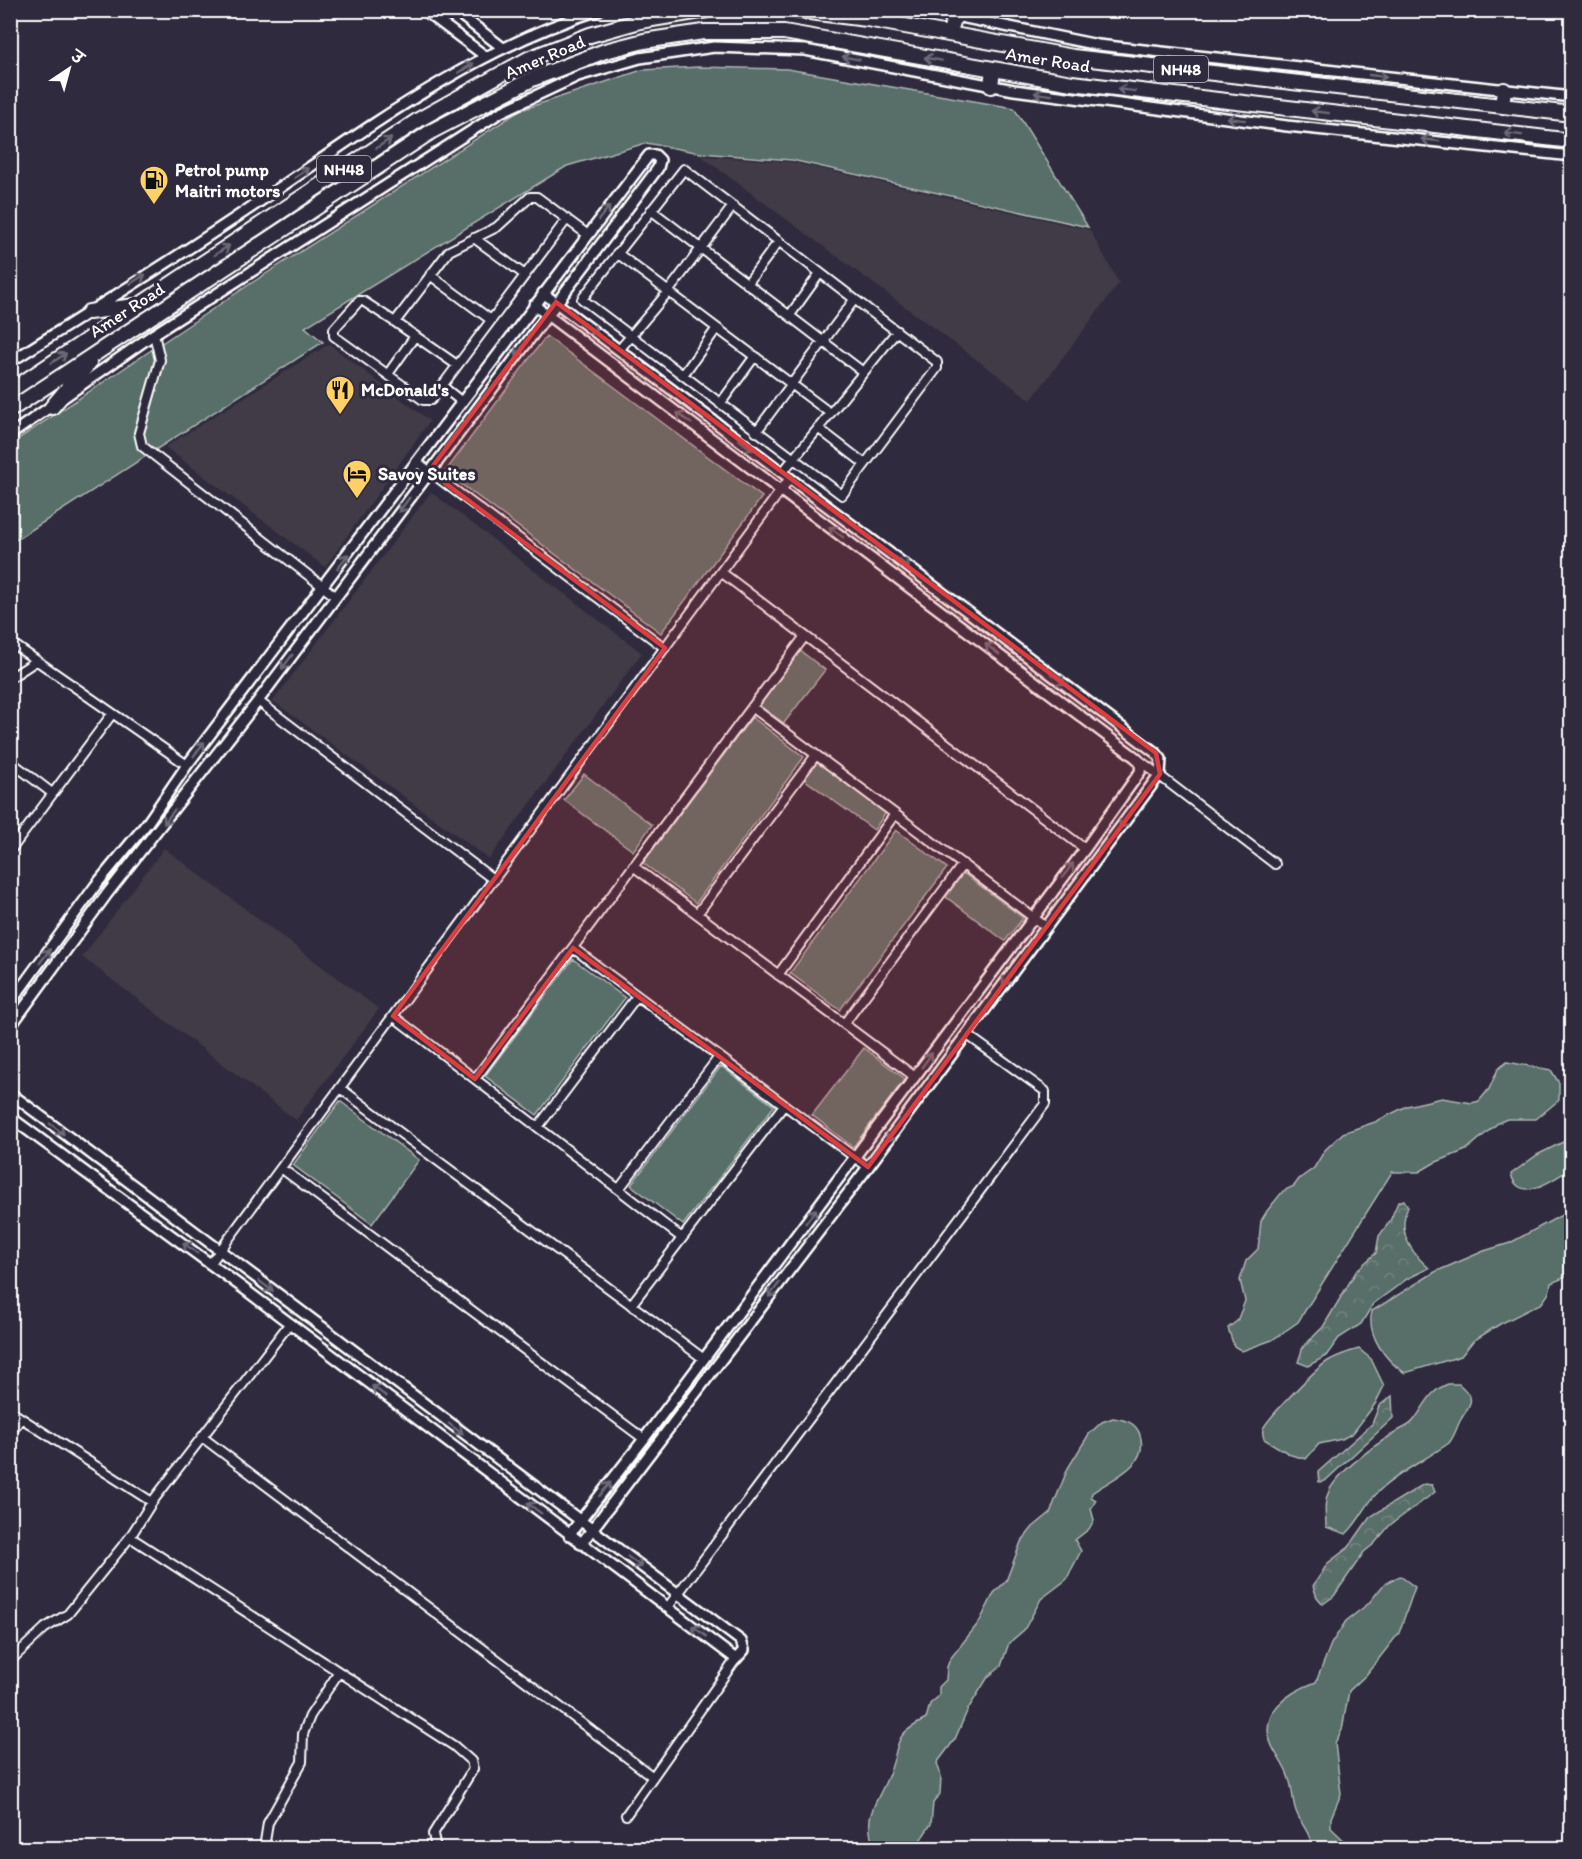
<svg xmlns="http://www.w3.org/2000/svg" width="1582" height="1859" font-family="Itim,'Playpen Sans Deva',sans-serif">
<defs>
<pattern id="forest-crowns" width="20" height="18" patternUnits="userSpaceOnUse" patternTransform="scale(1.5)"><rect width="20" height="18" fill="#596e67"/><path d="M2 6a3 3 0 1 1 6 0M12 15a3 3 0 1 1 6 0" fill="none" stroke="#72847e"/></pattern>
</defs>
<rect width="100%" height="100%" fill="#2f2a3d"/>
<filter id="ink" filterUnits="userSpaceOnUse"><feTurbulence type="fractalNoise" baseFrequency=".0167" numOctaves="2"/><feDisplacementMap in="SourceGraphic" scale="12" xChannelSelector="R" yChannelSelector="G"/><feConvolveMatrix kernelMatrix="1 2 1 2 8 2 1 2 1" color-interpolation-filters="sRGB"/></filter>
<g filter="url(#ink)">
<path fill="#413a46" d="M701,156L792,162L1090,230L1119,283L1031,400Z
M329,344L430,421L325,567L165,447Z
M431,492L642,653L489,859L273,701Z
M164,848L379,1009L296,1120L82,957Z"/>
<path fill="#596e67" stroke="#acb6b3" stroke-width="1.5" d="M699,67L787,69L1014,108L1088,227L792,160L701,153L646,143L567,166L305,327L323,342L11,543V444L250,284L521,110L642,70Z
M546,336L762,497L661,633L445,472Z
M798,649L825,670L784,723L757,704Z
M752,717L804,757L696,903L643,863Z
M819,760L887,811L874,830L804,779Z
M584,774L652,825L633,851L564,800Z
M896,830L947,868L840,1010L790,973Z
M963,873L1023,918L1005,941L946,897Z
M573,959L625,998L537,1115L485,1076Z
M864,1048L905,1079L853,1147L812,1115Z
M1507,1062L1551,1070L1559,1083V1100L1536,1119H1507L1498,1123L1466,1150L1434,1163L1419,1172H1392L1298,1322L1272,1340L1242,1351L1234,1346L1228,1328L1237,1321L1245,1301L1240,1280L1246,1261L1258,1249L1261,1221L1267,1211L1283,1191L1294,1186L1299,1179L1314,1168L1325,1150L1343,1133L1375,1122L1407,1106L1442,1098L1472,1103L1479,1101L1489,1089L1498,1069Z
M721,1066L774,1106L683,1225L631,1185Z
M340,1101L419,1160L372,1224L293,1165Z
M1571,1138V1168C1556,1178 1519,1206 1511,1174L1537,1155Z
M1571,1210V1275L1551,1283L1549,1293L1542,1303L1500,1324L1473,1341L1461,1356L1405,1373C1386,1361 1366,1335 1372,1311L1435,1272L1484,1251L1510,1243Z
M1359,1349L1371,1359L1384,1386L1375,1404L1353,1433L1342,1439L1319,1444L1306,1459L1291,1455L1264,1439C1263,1435 1262,1433 1263,1429C1267,1419 1316,1368 1328,1361C1338,1355 1348,1352 1359,1349Z
M1448,1384H1459C1478,1401 1470,1403 1460,1421C1456,1429 1455,1435 1449,1443C1427,1459 1399,1472 1380,1490C1366,1503 1360,1521 1346,1534L1326,1527C1326,1515 1323,1503 1329,1491C1339,1471 1376,1444 1395,1433C1401,1428 1409,1427 1414,1420C1425,1406 1429,1391 1448,1384Z
M1113,1418C1125,1420 1136,1422 1140,1435C1150,1466 1110,1479 1092,1493L1091,1497L1096,1500L1091,1509L1094,1520L1089,1529L1075,1540L1081,1551L1066,1580L1041,1599L1024,1630L1009,1643L1001,1666L988,1677L968,1709L955,1739L937,1763L941,1776L940,1794L933,1803L931,1824L915,1848H874C862,1813 877,1805 889,1774C902,1742 890,1737 926,1719L930,1704L939,1696V1687L946,1680L947,1667L950,1659L980,1621L994,1593L1006,1581L1021,1542L1033,1527L1050,1513L1068,1468L1089,1434L1102,1422Z
M1400,1576L1415,1587L1399,1633L1366,1675L1349,1691L1342,1730L1335,1743L1341,1794L1331,1818V1828L1352,1848H1312C1311,1833 1301,1825 1296,1811C1292,1800 1293,1789 1289,1779C1286,1767 1277,1757 1272,1746C1257,1712 1289,1692 1316,1682L1331,1644L1346,1621L1368,1604L1385,1583Z"/>
<path fill="url(#forest-crowns)" stroke="#acb6b3" stroke-width="1.5" d="M1404,1200L1408,1207C1397,1231 1409,1251 1429,1268L1407,1279L1373,1304L1361,1324L1339,1338L1326,1356L1308,1366L1298,1362L1303,1347L1323,1327L1357,1270L1376,1253L1379,1236L1390,1221L1398,1202Z
M1392,1396L1393,1418L1325,1481L1319,1482L1318,1472L1372,1424L1379,1406Z
M1424,1484L1432,1485L1435,1492L1390,1525L1374,1544L1364,1552L1334,1596L1323,1604L1317,1597L1313,1586L1328,1563L1349,1547L1370,1517Z"/>
<g fill="none" stroke-linecap="round" stroke-linejoin="round">
<g stroke="#fff" stroke-width="12">
<path id="minor" d="M895,23L898,10
M684,169L937,362V368L842,495L582,299Z
M651,210L863,372
M474,238L525,275
M617,253L830,413
M430,275L491,320
M747,284L779,241
M790,315L820,273
M395,322L457,365
M154,334L160,360L139,433L142,446L335,596
M619,350L668,292L733,206
M388,374L415,336
M683,375L717,328
M442,386L567,219
M462,402L442,386L431,400H423L334,336V329L359,301H363L395,322L449,251L497,227L530,197H537L588,235
M720,404L755,356
M818,428L865,464
M756,432L854,300
M417,462L665,648
M782,473L897,331
M721,572L1085,849
M10,642L187,765
M10,678L36,661
M258,701L494,880
M752,707L1046,927
M1139,760L1275,864
M10,761L52,793
M10,851L112,714
M633,866L915,1077
M697,914L816,755
M573,948L868,1167
M778,975L895,814
M393,1016L682,1238
M844,1024L963,864
M475,1079L805,636
M340,1088L704,1359
M538,1127L637,996
M281,1168L644,1439
M619,1189L719,1057
M210,1264L790,478
M631,1305L784,1105
M290,1323L152,1502L130,1537L454,1746L471,1761L473,1769L433,1834L436,1848
M10,1411L152,1502
M10,1434L21,1418
M202,1437L653,1777
M668,1607L1045,1104V1091L966,1034
M10,1661L45,1628L68,1614L130,1537
M626,1815L736,1659
M264,1848L268,1823L302,1762L303,1734L310,1716L339,1672"/>
</g>
<g stroke="#fff" stroke-width="14">
<path id="tertiary" d="M424,10L485,56
M454,10L503,48
M926,10L1098,45L1572,97
M543,293L1156,753L1161,759L1160,774L868,1167L581,1544
M534,305L1131,754C1138,759 1142,762 1140,772L1085,849L644,1439L569,1535
M10,362C92,310 175,259 256,204C364,131 472,49 599,10
M10,435L154,334L501,112L578,76L640,58L714,47L805,50L1014,90L1287,126L1572,156
M10,1003L96,885L148,822L187,765L649,155H655L660,160L658,168L258,701L107,894L10,1027
M10,1093L741,1641L744,1650L736,1659L243,1288L10,1117"/>
</g>
<g stroke="#fff" stroke-width="18">
<path id="trunk" d="M793,10L867,19L1073,57L1572,114
M949,34L955,16
M991,86L993,69
M1502,106L1504,90
M89,312L135,306
M10,391L420,119L528,59L590,35L640,21L707,10
M52,407L89,363
M10,410L432,131L532,79L605,51L644,41L703,32H784L1072,83L1572,141"/>
</g>
<use href="#minor" stroke="#2f2a3d" stroke-width="8"/>
<use href="#tertiary" stroke="#2f2a3d" stroke-width="9"/>
<use href="#trunk" stroke="#2f2a3d" stroke-width="14"/>
</g>
<defs><path id="oneway-shaft" d="M-6 0H5M1.5-3L5.5 0L1.5 3" fill="none" stroke-width="1.6" stroke-linecap="round" stroke-linejoin="round" transform="scale(1.5)"/></defs>
<g stroke="#6d6a77">
<use href="#oneway-shaft" transform="translate(851 58) rotate(-170)"/>
<use href="#oneway-shaft" transform="translate(933 59) rotate(-170)"/>
<use href="#oneway-shaft" transform="translate(466 68) rotate(-31)"/>
<use href="#oneway-shaft" transform="translate(1378 76) rotate(6)"/>
<use href="#oneway-shaft" transform="translate(1126 90) rotate(-173)"/>
<use href="#oneway-shaft" transform="translate(1043 94) rotate(-173)"/>
<use href="#oneway-shaft" transform="translate(1320 112) rotate(-173)"/>
<use href="#oneway-shaft" transform="translate(1236 119) rotate(-173)"/>
<use href="#oneway-shaft" transform="translate(1513 134) rotate(-173)"/>
<use href="#oneway-shaft" transform="translate(1430 140) rotate(-174)"/>
<use href="#oneway-shaft" transform="translate(384 143) rotate(-33)"/>
<use href="#oneway-shaft" transform="translate(302 173) rotate(-34)"/>
<use href="#oneway-shaft" transform="translate(604 213) rotate(-52)"/>
<use href="#oneway-shaft" transform="translate(222 250) rotate(-33)"/>
<use href="#oneway-shaft" transform="translate(138 279) rotate(-32)"/>
<use href="#oneway-shaft" transform="translate(590 328) rotate(37)"/>
<use href="#oneway-shaft" transform="translate(521 349) rotate(127)"/>
<use href="#oneway-shaft" transform="translate(59 358) rotate(-34)"/>
<use href="#oneway-shaft" transform="translate(684 418) rotate(-143)"/>
<use href="#oneway-shaft" transform="translate(746 445) rotate(37)"/>
<use href="#oneway-shaft" transform="translate(404 505) rotate(127)"/>
<use href="#oneway-shaft" transform="translate(836 532) rotate(-143)"/>
<use href="#oneway-shaft" transform="translate(343 561) rotate(-53)"/>
<use href="#oneway-shaft" transform="translate(902 562) rotate(37)"/>
<use href="#oneway-shaft" transform="translate(992 649) rotate(-143)"/>
<use href="#oneway-shaft" transform="translate(287 662) rotate(127)"/>
<use href="#oneway-shaft" transform="translate(1058 679) rotate(37)"/>
<use href="#oneway-shaft" transform="translate(199 749) rotate(-53)"/>
<use href="#oneway-shaft" transform="translate(169 817) rotate(127)"/>
<use href="#oneway-shaft" transform="translate(1125 821) rotate(127)"/>
<use href="#oneway-shaft" transform="translate(1068 870) rotate(-53)"/>
<use href="#oneway-shaft" transform="translate(45 956) rotate(-54)"/>
<use href="#oneway-shaft" transform="translate(1008 978) rotate(127)"/>
<use href="#oneway-shaft" transform="translate(927 1060) rotate(-54)"/>
<use href="#oneway-shaft" transform="translate(57 1129) rotate(37)"/>
<use href="#oneway-shaft" transform="translate(892 1134) rotate(127)"/>
<use href="#oneway-shaft" transform="translate(811 1216) rotate(-53)"/>
<use href="#oneway-shaft" transform="translate(190 1248) rotate(-143)"/>
<use href="#oneway-shaft" transform="translate(266 1286) rotate(37)"/>
<use href="#oneway-shaft" transform="translate(774 1290) rotate(127)"/>
<use href="#oneway-shaft" transform="translate(379 1391) rotate(-143)"/>
<use href="#oneway-shaft" transform="translate(456 1429) rotate(37)"/>
<use href="#oneway-shaft" transform="translate(605 1489) rotate(-51)"/>
<use href="#oneway-shaft" transform="translate(534 1508) rotate(-143)"/>
<use href="#oneway-shaft" transform="translate(635 1562) rotate(37)"/>
<use href="#oneway-shaft" transform="translate(699 1631) rotate(-143)"/>
</g>
</g>
<path fill="#da3e3e" fill-opacity="0.2" stroke="#da3e3e" stroke-width="4.5" stroke-linejoin="round" d="M556,302L1156,753L1160,774L868,1167L573,948L475,1079L393,1016L665,648L429,471Z"/>
<defs>
<g id="fuel-pin" transform="scale(1.5)"><path d="M0 17L-7.5 6A9.5 9.5 0 1 1 7.5 6Z" fill="#ffd166" stroke="#2f2a3d"/><path d="M-5.5-6h7V0h2V4h1.3V-2.5L3-4.5l.8-.8L6-3V5H2.5V1h-1V6h-7ZM-4.2-4.7v3.2H.2V-4.7Z" fill="#111"/></g>
<g id="restaurant-pin" transform="scale(1.5)"><path d="M0 17L-7.5 6A9.5 9.5 0 1 1 7.5 6Z" fill="#ffd166" stroke="#2f2a3d"/><path d="M-5-6h1v4h1v-4h1v4h1v-4h1v5L-1.5 .5V6h-2V.5L-5-1ZM5-6V6H3V1.5H1.5Q1.5-4 5-6Z" fill="#111"/></g>
<g id="hotel-pin" transform="scale(1.5)"><path d="M0 17L-7.5 6A9.5 9.5 0 1 1 7.5 6Z" fill="#ffd166" stroke="#2f2a3d"/><path d="M-6-4.5h1.5V1H6V5H4.5V3h-9V5H-6ZM-4 0a1.8 1.8 0 1 1 3.6 0ZM.5 0V-2.5h3Q6-2.5 6 0Z" fill="#111"/></g>
</defs>
<g fill-rule="evenodd">
<use href="#fuel-pin" x="154" y="180"/>
<use href="#restaurant-pin" x="340" y="390"/>
<use href="#hotel-pin" x="357" y="474"/>
</g>
<g text-anchor="middle" dominant-baseline="central" stroke-width="6" stroke-linejoin="round" paint-order="stroke">
<g fill="#2f2a3d" stroke="#c1bfc5" stroke-width="1.5">
<rect x="1154" y="56" width="54" height="26" rx="4.5"/>
<rect x="317" y="156" width="54" height="26" rx="4.5"/>
</g>
<g font-size="16" font-weight="bold" fill="#fff">
<text x="1181" y="69">NH48</text>
<text x="344" y="169">NH48</text>
</g>
<g font-size="18" fill="#fff" stroke="#2f2a3d">
<text transform="translate(545 57) rotate(-23)">Amer Road</text>
<text transform="translate(1048 60) rotate(9)">Amer Road</text>
<text transform="translate(127 310) rotate(-33)">Amer Road</text>
</g>
<g font-size="18" font-weight="bold" fill="#fff" stroke="#2f2a3d" text-anchor="start">
<text x="175" y="170">Petrol pump<tspan x="175" dy="21">Maitri motors</tspan></text>
<text x="361" y="390">McDonald's</text>
<text x="378" y="474">Savoy Suites</text>
</g>
</g>
<rect width="1582" height="1859" fill="none" stroke="#2f2a3d" stroke-width="36"/>
<rect x="18" y="18" width="1546" height="1823" fill="none" stroke="#fff" stroke-width="2" filter="url(#ink)"/>
<g transform="translate(69 69) rotate(36)" stroke="#2f2a3d" stroke-width="4.5" paint-order="stroke">
<path d="M0-4.5L10 22L0 15L-10 22Z" fill="#ffffff"/>
<text y="-9" font-size="16" font-weight="bold" text-anchor="middle" fill="#ffffff">उ</text>
</g>
</svg>
